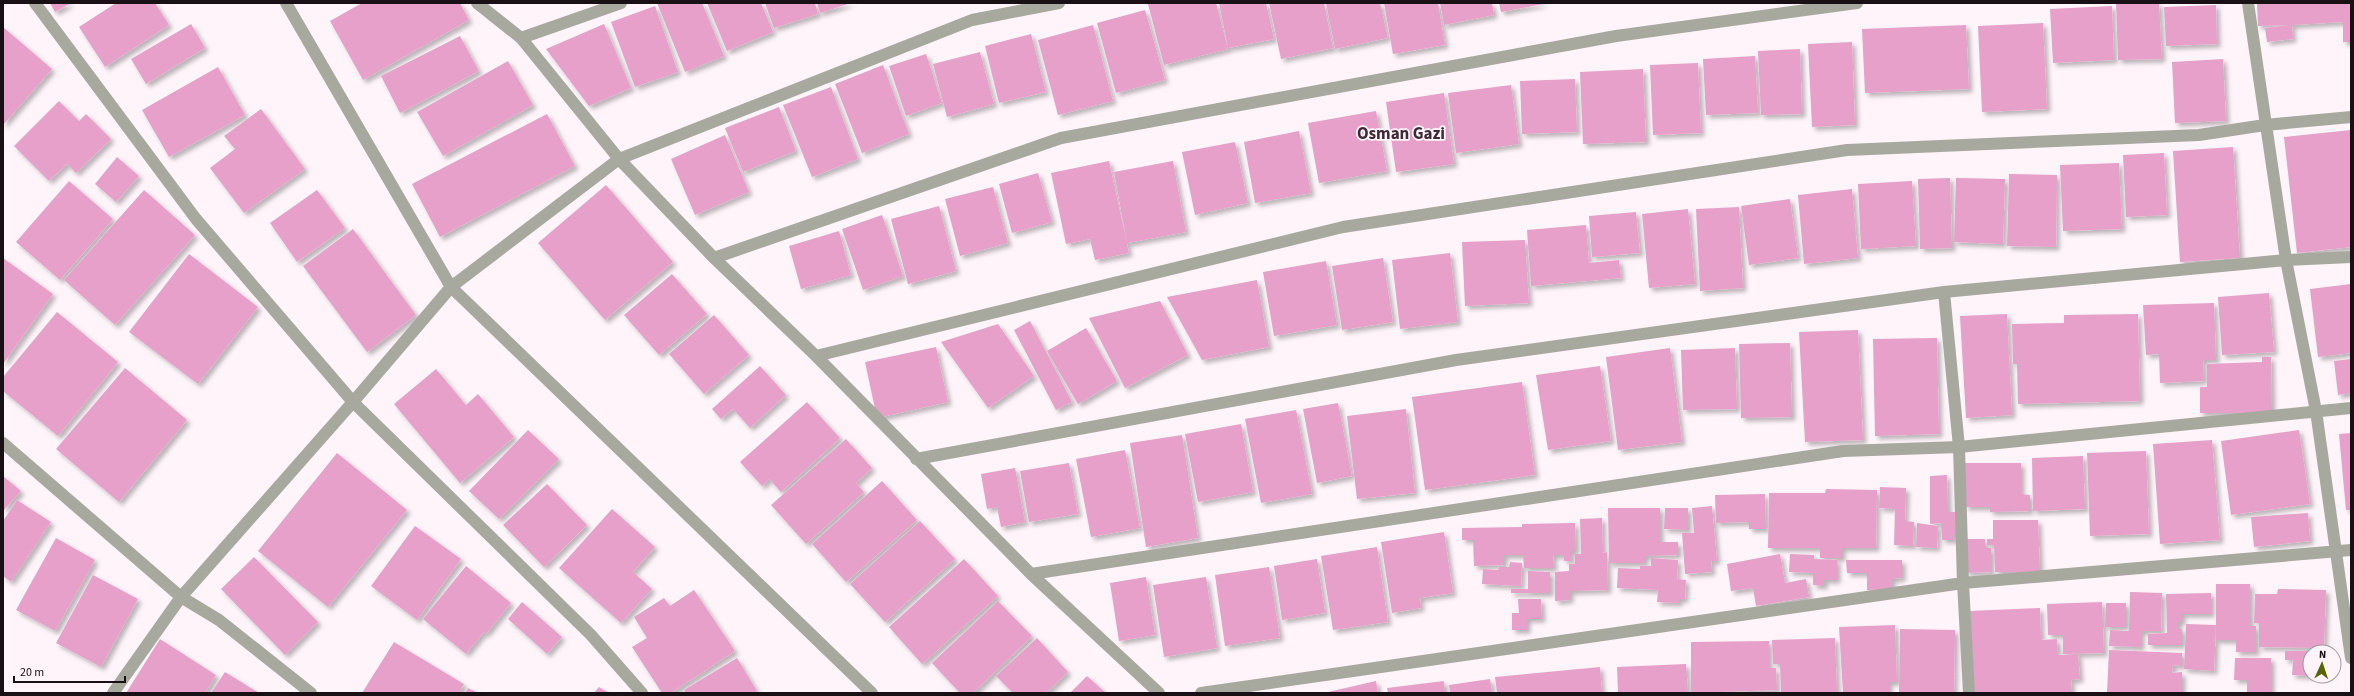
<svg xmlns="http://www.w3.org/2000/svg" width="2354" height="696" font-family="'Source Sans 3',sans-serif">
<defs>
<filter id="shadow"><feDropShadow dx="3.5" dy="3.5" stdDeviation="2" flood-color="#0004"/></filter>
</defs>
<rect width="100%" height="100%" fill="#fef4fa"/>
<path fill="#e6a0c9" filter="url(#shadow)" d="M50,3H71L55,12Z
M116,3H155L169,25L105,67L79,27Z
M362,3H460L469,20L363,80L330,21Z
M657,3H702L724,56L685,72Z
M707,3H761L773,32L727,51Z
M765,3H815L818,14L774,28Z
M817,3H851L820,13Z
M1153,3H1216L1228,49L1164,65L1148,4Z
M1219,3H1266L1274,39L1228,48Z
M1269,3H1324L1333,48L1281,59Z
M1326,3H1380L1388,38L1335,49Z
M1384,3H1438L1445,45L1393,54Z
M1440,3H1492L1494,15L1444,25Z
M1499,3H1543V4L1501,12Z
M2116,3H2159L2162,59L2118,60Z
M2257,3H2351V42H2343V22L2292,25L2293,39L2267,42L2265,28L2289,25L2258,26Z
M2216,5L2217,44L2166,46L2164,7Z
M655,6L678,72L635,87L611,22Z
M2112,6L2114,60L2053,63L2050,9Z
M1145,10L1165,80L1116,93L1097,23Z
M2043,23L2047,109L1982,112L1978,26Z
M191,24L205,48L146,84L131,59Z
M604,24L631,88L589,106L546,49Z
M1093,25L1113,101L1058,115L1038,40Z
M1966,25L1969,89L1865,93L1862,29Z
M3,27L52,69L3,125Z
M1031,34L1046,92L999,103L985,46Z
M460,36L479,71L400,113L381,76Z
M1852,42L1855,125L1812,127L1808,44Z
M1800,49L1802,114L1761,115L1758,51Z
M980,52L994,104L947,117L933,64Z
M926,54L942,103L906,116L889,66Z
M1755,56L1758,113L1706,115L1703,59Z
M2223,59L2226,121L2175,123L2172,62Z
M508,61L533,105L443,156L417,112Z
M1698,63L1701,133L1653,135L1650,65Z
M883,65L909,134L862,153L835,84Z
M218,67L245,115L169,157L142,110Z
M1643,69L1646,142L1583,144L1580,72Z
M1575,79L1577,132L1522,134L1520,81Z
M1511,85L1519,144L1456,153L1448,93Z
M831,87L858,159L812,177L783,105Z
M1444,93L1454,164L1396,172L1386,102Z
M59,101L79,121L86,114L111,139L76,173L67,164L49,181L14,146Z
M779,107L796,151L743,172L725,128Z
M261,109L305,169L244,213L210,168L235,149L224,136Z
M1376,111L1387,171L1319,183L1308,123Z
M547,114L575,166L440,237L412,184Z
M2351,130V247L2297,253L2284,137Z
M1299,131L1311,193L1255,203L1244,142Z
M725,135L749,192L695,215L671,159Z
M1235,142L1248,203L1195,215L1182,152Z
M2233,147L2240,258L2180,262L2173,151Z
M2164,153L2167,215L2126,217L2123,155Z
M117,157L139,176L116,202L95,184Z
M1109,161L1129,253L1095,260L1090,239L1066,244L1051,173Z
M1173,161L1186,232L1127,243L1114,172Z
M2119,163L2122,229L2063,231L2060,165Z
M1038,173L1052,222L1012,233L999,184Z
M2009,174L2057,175L2056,247L2007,246Z
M1950,178L1952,248L1920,249L1918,179Z
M1956,178L2005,179L2003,244L1954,242Z
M69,181L113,219L60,280L16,242Z
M1912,181L1916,246L1861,249L1858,184Z
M606,185L673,262L605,320L538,243Z
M993,187L1008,243L960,256L945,199Z
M1852,189L1858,258L1804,264L1798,195Z
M144,190L195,235L115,325L64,280Z
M317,190L345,228L297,262L270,223Z
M1790,199L1798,258L1749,265L1741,206Z
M939,206L956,271L908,284L891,219Z
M1739,207L1743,288L1700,291L1696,209Z
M1688,209L1695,284L1649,288L1642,214Z
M1636,212L1640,253L1592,257L1589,216Z
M882,215L903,276L863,290L842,229Z
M1586,225L1589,263L1619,260L1621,278L1531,286L1527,230Z
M353,229L416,315L367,352L303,266Z
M839,231L851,275L801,289L789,246Z
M1525,240L1529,303L1465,306L1462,242Z
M1450,253L1458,322L1400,329L1392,260Z
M189,254L258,307L198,384L129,332Z
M3,258L53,294L3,364Z
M1383,258L1393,322L1342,330L1332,266Z
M1326,261L1337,325L1274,336L1263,272Z
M672,274L707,314L659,355L624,315Z
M1257,280L1269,347L1202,360L1167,297Z
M2351,284V353L2318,357L2310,289Z
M2269,293L2274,352L2222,355L2218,297Z
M1160,301L1188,355L1125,388L1089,318Z
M2214,303L2216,360H2203L2204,381L2160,383L2159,354L2146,355L2143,305Z
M57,312L118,362L58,436L3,391V377Z
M2007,314L2012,415L1966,418L1960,316Z
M2138,314L2140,401L2018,404L2017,364H2013L2012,324L2064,323V315Z
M714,315L749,355L704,394L669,354Z
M1030,321L1072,402L1056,410L1014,330Z
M998,324L1034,376L988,408L941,342Z
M1086,328L1117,381L1078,404L1047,351Z
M1858,330L1863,440L1805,442L1799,332Z
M1937,338L1939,434L1875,436L1873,339Z
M1790,343L1792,417L1741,418L1739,344Z
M936,347L948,402L877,418L865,362Z
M1670,348L1682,442L1618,450L1606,357Z
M1735,348L1737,409L1683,410L1681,350Z
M2262,357H2271L2272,413H2200V387H2207V364L2262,362Z
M2351,359V393L2338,395L2334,361Z
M760,366L786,395L750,428L733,409L721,419L712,409Z
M1600,366L1611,441L1548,450L1536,375Z
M125,368L187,420L119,502L56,449Z
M436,369L466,405L478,394L514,437L460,483L394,404Z
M1522,382L1535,475L1425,490L1412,397Z
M807,402L840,438L781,492L769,479L762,486L740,462Z
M1338,403L1352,476L1317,483L1303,409Z
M1406,409L1415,493L1357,499L1347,416Z
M1296,410L1312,494L1261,503L1245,419Z
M1241,424L1253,492L1198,502L1185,434Z
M528,430L559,459L499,519L469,491Z
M2299,430L2310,504L2231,515L2221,441Z
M2351,433V510H2346L2339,434Z
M1182,435L1198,538L1146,547L1130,443Z
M846,439L872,468L856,483L864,492L806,544L771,505Z
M2212,440L2220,540L2160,544L2153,444Z
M1125,450L1140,528L1091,537L1076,459Z
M2146,451L2149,534L2090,536L2087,453Z
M337,453L407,510L328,607L258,551Z
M2083,456L2085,509L2033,511L2032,458Z
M1069,463L1078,514L1029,522L1020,471Z
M1965,463H2021V494L2030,495V511L1990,512V507H1965Z
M1015,468L1025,522L1001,527L997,507L987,509L981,474Z
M1947,475L1948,512H1958V534H1954V540H1942L1941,523L1930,524V476Z
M3,476L21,491L3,511Z
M882,481L917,520L846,582L812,544Z
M547,484L587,525L544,567L503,525Z
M1880,487L1906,488L1905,521L1914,522L1913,546L1894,545L1895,509L1879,508Z
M1826,489L1877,490L1876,548H1842V558H1820V548H1768L1769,493H1825Z
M1765,494L1766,529H1749V522L1716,523L1715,495Z
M17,500L51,522L11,582L3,576V521Z
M1712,506L1717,561H1711L1712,572L1685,574L1682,533H1694L1692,508Z
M1608,508H1660V542H1678V555L1645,556V563H1609Z
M1665,508H1688V530L1664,529Z
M612,509L655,547L633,572L652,589L621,623L559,568Z
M2308,513L2310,541L2254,547L2251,517Z
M1602,518L1603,553L1607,552L1608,590L1570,591V600L1555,601V572L1569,571V564H1575V554H1581L1580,519Z
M1993,520H2038L2040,572H1995L1994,545H1987V539H1993Z
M920,521L955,559L885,622L850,584Z
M1575,523L1576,551H1571V561H1564V555H1553L1554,568H1524L1523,555H1504V565L1474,566L1473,540H1462V528L1522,527V524Z
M1917,523L1938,526L1937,548L1916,547Z
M415,526L461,559L417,620L371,586Z
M1444,532L1453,593L1420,598L1421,608L1392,613L1381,542Z
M56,538L95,560L55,631L16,610Z
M1965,539H1985V548H1991V572L1966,573Z
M1377,547L1388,622L1333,630L1321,556Z
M1780,554L1785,583L1806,579L1809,597L1756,606L1753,588L1731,591L1727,564Z
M1790,554L1814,555V559L1837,560V580H1824V586L1813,585V573L1789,572Z
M254,557L318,622L285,655L221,589Z
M1651,558L1678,560L1677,579L1686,580L1685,599H1679V603L1657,602L1658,590L1617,588L1618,568L1640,569V566H1651Z
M964,559L998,596L922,664L889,627Z
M1317,559L1325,613L1282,620L1274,566Z
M1846,560H1902V578L1892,579V589L1867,590V573H1847Z
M1510,562L1522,563L1521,586L1482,584L1483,569L1498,570L1499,567H1509Z
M466,566L511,603L486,634L484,632L466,654L423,619Z
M1269,567L1280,638L1225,646L1215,575Z
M1528,571L1550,572V593H1511V589H1528Z
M93,575L138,599L101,667L56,643Z
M1146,577L1155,635L1119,641L1110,583Z
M1206,577L1217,648L1164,657L1153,585Z
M2216,584H2250V626H2256V652H2236V640H2216Z
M2278,589L2326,590L2324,648L2259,647V623H2254L2255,594H2277Z
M694,590L735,651L671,693H662L632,647L647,638L634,617L664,598L670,606Z
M2130,592L2162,593L2161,631H2141V647L2109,646L2110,630L2129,631Z
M2211,593V614H2182V622H2178V629H2182V645H2148V634L2167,633L2166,594Z
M1518,599H1541L1542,619H1527V630H1512V613H1519Z
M998,601L1032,636L973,693H960L932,663Z
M522,602L562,637L547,654L508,619Z
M2102,602L2104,653L2063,654V635H2048L2047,604Z
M2106,603H2126V627H2105Z
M2040,608L2041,640L2057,639L2058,655L2078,654L2080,679L2071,680L2072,693H1974L1970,611Z
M2186,624L2216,625L2214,671L2184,669Z
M1895,625L1897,682H1889V693H1843L1839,627Z
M1900,629L1955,630L1954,692H1899Z
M1037,638L1068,672L1046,693H1013L996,676Z
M1835,638L1837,693H1781L1780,664H1773L1772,640Z
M160,639L216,675L205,693H126Z
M1769,641V668H1776L1777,690L1691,693V642Z
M394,642L464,684L459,693H362Z
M2109,650L2182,653V666L2173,665L2172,673L2182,672V693H2107Z
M2285,651H2310V676L2292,675L2293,660H2285Z
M737,658L757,691L753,693H686L684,690Z
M2235,658H2271V693H2247V680H2234Z
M1686,664L1688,693H1618L1617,667Z
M1600,667L1602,693H1497L1495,677Z
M225,672L259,693H211Z
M1087,676L1106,693H1070Z
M1490,679L1492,693H1450L1449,685Z
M1376,681L1378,693H1328V692Z
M1444,681L1445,693H1388L1387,688Z
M599,687L609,693H594Z
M468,688L478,693H465Z"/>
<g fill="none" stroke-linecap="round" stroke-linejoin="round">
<path stroke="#a7a99f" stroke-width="12" d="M35,3L196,219L353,402L591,635L642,693
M286,3L451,287L872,693
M477,3L521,38L619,159L714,258L816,356L1031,574L1159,693
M2248,3L2286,260L2316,411L2351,658
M521,38L621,3
M714,258L1061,138L1616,36L1857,3
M1944,292L1959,447L1963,583L1969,693
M816,356L1343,227L1847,150L2199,135L2265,125L2351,117
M3,443L181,597L219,620L311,693
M916,459L1456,360L1944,292L2286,260L2351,257
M1031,574L1843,451L1959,447L2351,408
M113,693L181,597L353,402L451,287L619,159L972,20L1059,3
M1201,693L1963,583L2351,550"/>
</g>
<g text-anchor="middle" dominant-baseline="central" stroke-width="3.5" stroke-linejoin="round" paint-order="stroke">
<g font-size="17" font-weight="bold" fill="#3d2a35" stroke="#fef4fa">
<text x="1401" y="134">Osman Gazi</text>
</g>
</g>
<rect width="2354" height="696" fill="none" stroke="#191015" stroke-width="8"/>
<g transform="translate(2322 664) rotate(3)"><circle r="19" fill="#fef4fa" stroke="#a2999e"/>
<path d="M0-3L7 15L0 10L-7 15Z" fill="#586304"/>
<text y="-6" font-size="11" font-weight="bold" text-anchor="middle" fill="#191015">N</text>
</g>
<path d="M14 676v6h111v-6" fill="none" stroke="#191015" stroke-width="2"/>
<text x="20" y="676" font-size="12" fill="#191015" stroke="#fef4fa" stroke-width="3" paint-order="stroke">20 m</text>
</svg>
